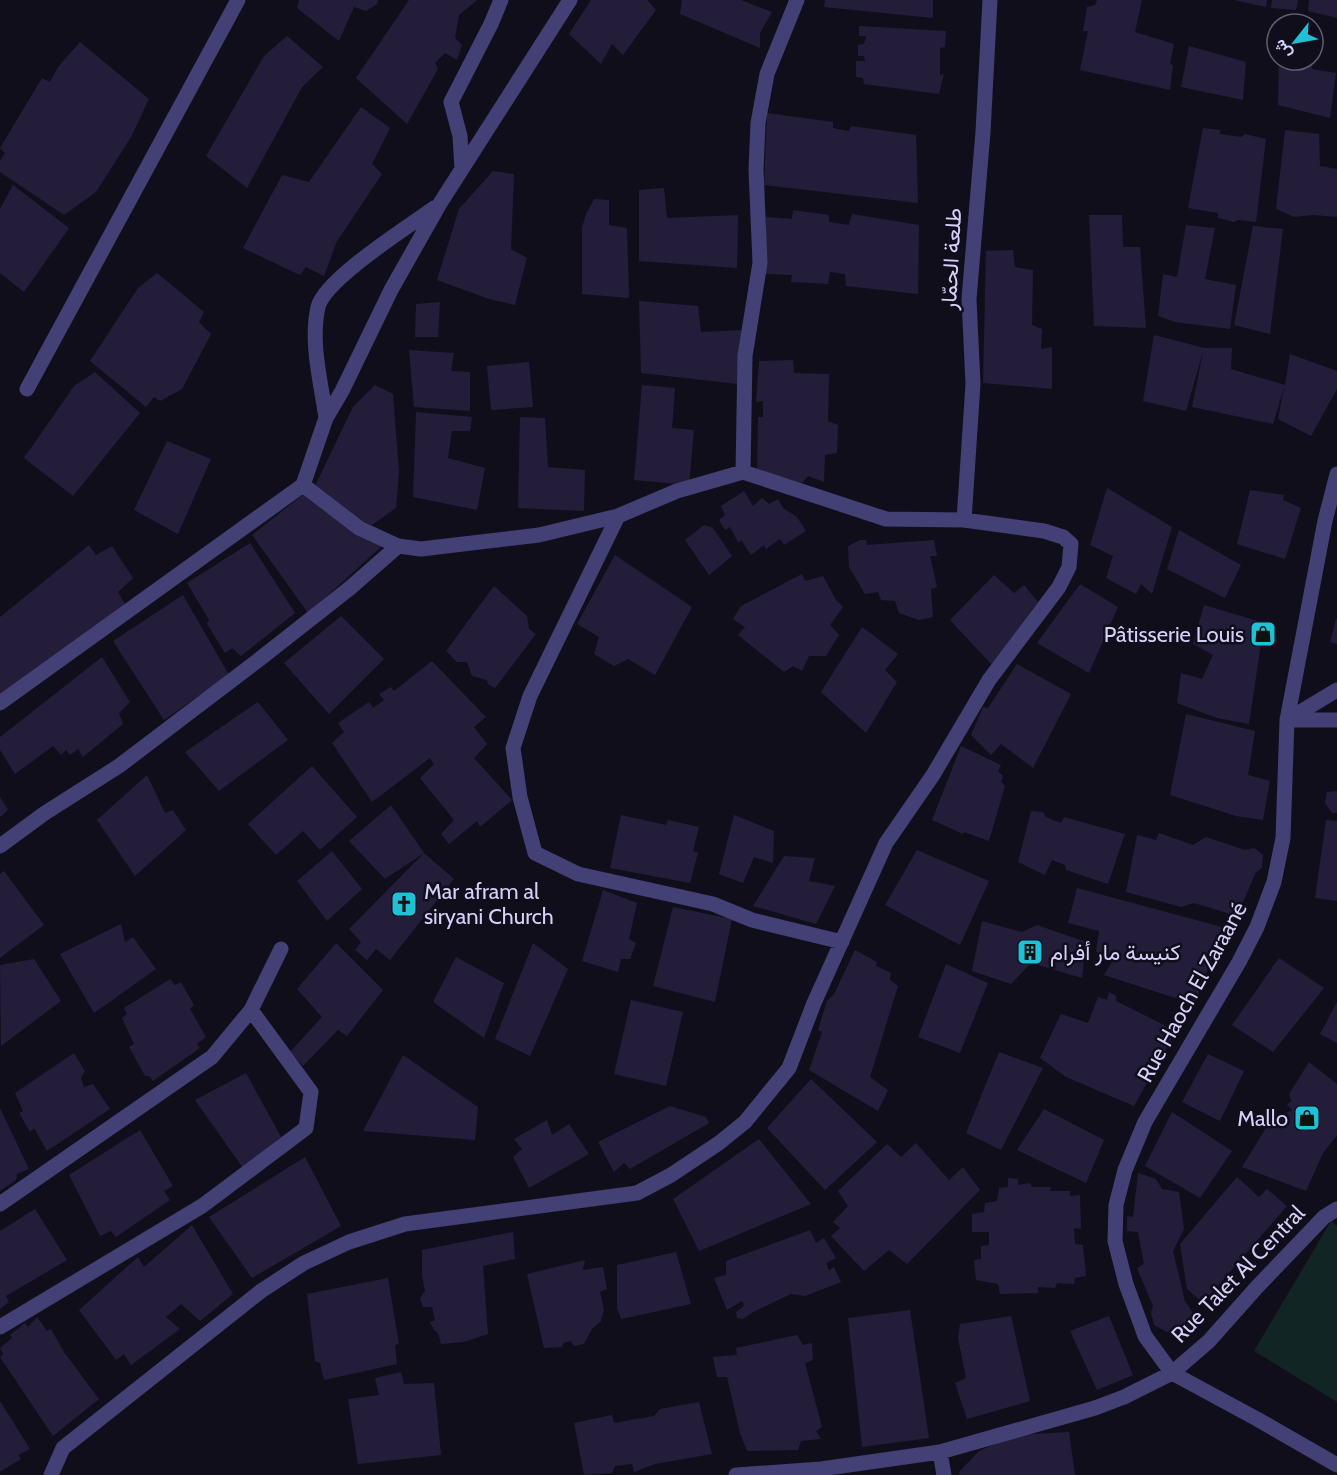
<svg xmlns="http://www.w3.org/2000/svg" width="1337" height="1475" font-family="Cabin,Vazirmatn,sans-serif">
<rect width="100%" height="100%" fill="#110e1c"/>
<path fill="#122525" d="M1331,1221L1337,1226V1402L1254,1351Z"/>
<path fill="#231d3a" d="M299,0H378L377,4L366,11L354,7L339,41L297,8Z
M409,0H477L459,15L455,38L462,45L457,60L445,53L435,63L438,69L407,124L356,78Z
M591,0H647L656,10L623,55L612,44L601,64L569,34Z
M682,0H741L772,12L760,33V48L680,14Z
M825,0H933V18L824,7Z
M1097,0H1142L1135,32L1174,44L1170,64L1173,65L1170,90L1080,70L1088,31H1083L1087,7L1095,5Z
M1234,0H1267L1266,7Z
M1272,0H1298L1296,10L1271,8Z
M1309,0H1337V18L1308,11Z
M859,26L946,31L945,47L940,48V75L944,74L939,94L864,84L863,78L856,77V61H865L864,56H858V45L864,44L866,36H859Z
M287,36L323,67L302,87L247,188L206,156L264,56Z
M80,42L149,99L131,137L96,192L64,215L0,172V161L5,153L0,148L42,78L50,82L58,67Z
M1189,46L1246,62L1243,100L1181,87Z
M1279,60H1313L1312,69L1336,73L1330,118L1278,105Z
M361,107L390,128L372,164L382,174L336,243L324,276L306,267L300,275L243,248L282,175L309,182Z
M767,113L833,122V128L849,131L851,126L916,135L918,203L764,185Z
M1203,128L1220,130V134L1241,137L1245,134L1266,139L1256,222L1238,220L1234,222L1218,218V213L1188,208Z
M1285,130L1319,134L1320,166L1337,169V217L1313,215L1294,217L1276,209Z
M493,171L514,174L511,249L527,258L515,305L489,299L437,280L459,209Z
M13,185L69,228L24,292L0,273V209Z
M664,188L667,218L738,215L737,268L639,261V190Z
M594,199L609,200V225L627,228L629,298L582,294V228L586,214Z
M793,210L829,215V222L849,225L852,214L919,225L918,294L846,286L845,274L830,272L828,284L791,282L792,275L766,274V217L792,219Z
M1089,215H1122L1123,247H1140L1146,328L1094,326Z
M1186,225L1215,228L1205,279L1236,285L1230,329L1175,322L1158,316L1163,274L1177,277Z
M1253,226L1283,229L1270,334L1234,325Z
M1013,250L1015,267L1033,270L1032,325L1042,329L1041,349L1052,347V389L983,383L986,251Z
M157,273L204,312L199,322L211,334L182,389L160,401L154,397L146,407L90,361L138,288Z
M639,301L698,306L701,332L745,330L738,384L641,373Z
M440,302L438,337H415L416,304Z
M1154,335L1205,348H1232L1231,369L1285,385L1290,354L1337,371V389L1311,436L1278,419L1284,387L1273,424L1192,407L1203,352L1186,411L1143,401Z
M409,350L454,353L451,371L470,372V411L414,407Z
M793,360L794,373L829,374L828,421L838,425L837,453L825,455L824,482L808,476L802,483L757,472L758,417H763V401L756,402L759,361Z
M529,362L533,407L491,410L487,366Z
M95,372L140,413L73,496L24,458L74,386Z
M375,385L393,394L399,471L396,508L372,525L354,518L314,488L353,407Z
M642,385L675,388L672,428L694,430L689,485L634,480Z
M416,412L472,417L470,431H452L448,458L485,468L477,510L413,497Z
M520,417L545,418L548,467L585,470L584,511L518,508Z
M167,441L211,459L178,534L134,510Z
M1107,488L1172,527L1152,594L1141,584L1136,594L1106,578L1113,556L1090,545Z
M1250,490L1284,495L1283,500L1301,508L1285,559L1237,544Z
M744,491L753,506L762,498L769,504L778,499L783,508L797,517L806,531L784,545L780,539L766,549L764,545L751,555L742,541L738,542L730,527L725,530L719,520L725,515L721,506Z
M305,493L382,546L308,613L252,535Z
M704,525L713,528L732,556L709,575L685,540Z
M1179,530L1241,565L1225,598L1167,569Z
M860,540H866L867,545L934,540L937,556H930L937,587L931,589L933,617L919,620L899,613L895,601L881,600L878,592L865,594L849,567L848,546Z
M250,543L295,613L241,656L232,648L225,653L207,624L209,620L187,583Z
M89,545L96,555L112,546L133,578L118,592L125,604L0,697V617Z
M615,555L692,607L655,675L628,659L614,666L594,654L599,637L577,624Z
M802,574L805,581L823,576L836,600L843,607L830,625L839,635L826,656H809L802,671L793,666L784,672L738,635L745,627L733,619L741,606Z
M994,575L1014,593L1024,585L1038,602L992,665L950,620Z
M1080,584L1118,607L1089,673L1037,643Z
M494,586L527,616L529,629L536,634L495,688L488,684L487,680L472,676L467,662H457L446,651Z
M183,595L229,675L164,720L113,641Z
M1204,605L1264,623L1249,724L1217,718L1177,703L1181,673L1202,679L1213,655L1193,644Z
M341,616L384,659L329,714L284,663Z
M1336,619H1337V644L1330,642Z
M862,627L898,654L885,670L897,682L866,733L821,692Z
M102,657L130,702L119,713L123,724L83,757L78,749L70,755L66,750L61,755L53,746L15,774L0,750V737Z
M432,661L486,717L474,727L487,744L474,758L512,800L480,827L477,821L449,844L441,834L454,820L420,778L434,764L430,758L372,802L332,743L344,732L338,723L369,702L373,708L384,700L379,694L391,687L394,691Z
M1017,664L1071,694L1033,768L1001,744L991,755L971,735L983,707L988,708Z
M258,702L288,740L219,791L185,752Z
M1186,714L1255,731L1248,775L1270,781L1263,820L1236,816L1170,795Z
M961,746L1001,765L998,771L1003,776L1001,782L1005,786L989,841L964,832L963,834L932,820Z
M312,766L357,817L320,850L303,831L276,855L248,824Z
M147,775L165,813L173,810L186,830L135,876L97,820Z
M1337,791V813H1332L1325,803L1327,792Z
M0,797L8,810L0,817Z
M391,805L424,853L385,879L349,841Z
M1031,811L1043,812L1046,817L1061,823L1064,817L1125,834L1108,884L1066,870L1065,865L1052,860L1045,875L1018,862Z
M621,815L666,825L668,820L699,827L693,851L698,853L690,883L610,868Z
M734,815L774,831L773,863L754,857L743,883L719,874Z
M1326,820L1337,821V901L1315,898Z
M1159,833L1193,845L1206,837L1245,850L1254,848L1263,855L1262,868L1256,872L1237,916L1194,903L1181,907L1126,892L1137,835L1156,840Z
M917,850L989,881L960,945L885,905Z
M332,851L362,889L327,921L297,881Z
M424,853L454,879L390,960L376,949L367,960L355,950L361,942L349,929Z
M784,856L815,858L809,881L835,886L816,924L753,906Z
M4,871L44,925L0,958V874Z
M1077,888L1222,927L1207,971L1194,1004L1104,975L1115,957L1096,952L1099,931L1068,923Z
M603,890L637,903L629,939L636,943L630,959H621L618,972L582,961Z
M673,907L732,919L715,1002L653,986Z
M982,921L1022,932L1037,925L1086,942L1082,978L1031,963L1011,984L972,971Z
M121,924L125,942L133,937L156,969L94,1013L60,954Z
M336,943L383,990L347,1036L338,1030L303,1066L290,1052L322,1017L297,989Z
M533,943L568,969L530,1056L495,1039Z
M855,950L877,962L876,966L891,973L890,980L898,986L870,1077L888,1090L878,1111L809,1070L822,1032L818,1030L827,1001L834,994Z
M456,957L504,983L484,1038L433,1002Z
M1279,958L1324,988L1273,1052L1232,1025Z
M34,959L61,1001L1,1046L0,965Z
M946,964L988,983L960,1053L918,1037Z
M170,979L175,985L181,982L194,1005L190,1009L206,1037L197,1044L200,1048L153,1081L149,1076H145L129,1047L134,1044L122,1018L127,1014L124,1008Z
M1109,992L1116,996V1001L1176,1031L1134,1106L1066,1077L1040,1058L1061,1014L1088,1023L1098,997L1107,1000Z
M631,1000L683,1012L666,1086L614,1074Z
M1337,1002V1043L1320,1034Z
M999,1052L1043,1068L1001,1150L966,1133Z
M74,1053L85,1071L81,1078L84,1087L93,1084L110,1109L47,1151L34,1128L30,1132L19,1113L23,1111L15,1093Z
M1208,1054L1244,1071L1220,1121L1182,1102Z
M403,1055L478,1107L475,1140L363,1131Z
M1309,1062L1337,1084V1135L1323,1153L1306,1191L1242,1167L1269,1123L1292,1110L1287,1105L1291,1101L1289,1094Z
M246,1073L281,1137L243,1168L195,1100Z
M811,1079L877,1142L825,1190L767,1128Z
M670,1106L706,1117L709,1123L630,1169L624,1163L614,1172L598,1142Z
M0,1108L29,1169L17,1174L16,1180L0,1191Z
M1044,1109L1104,1140L1086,1183L1017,1150Z
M1172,1112L1232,1151L1200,1198L1145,1166Z
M547,1120L552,1135L569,1124L589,1154L529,1188L513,1157L522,1149L514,1139Z
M140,1130L173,1186L164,1191L170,1200L116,1237L111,1231L100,1236L69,1175Z
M759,1139L811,1204L699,1251L673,1199Z
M916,1143L949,1180L963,1167L980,1190L907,1264L889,1250L864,1271L831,1236L840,1228L833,1222L848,1206L838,1191L887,1144L901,1157Z
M305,1157L341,1226L252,1278L209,1217Z
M1138,1173L1156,1179L1162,1189L1179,1192L1184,1229L1173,1251L1185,1301L1196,1318L1169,1333L1154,1325L1151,1312L1153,1306L1137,1268L1144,1264L1138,1232L1127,1231V1216L1133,1217Z
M1237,1177L1259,1197L1267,1189L1287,1206L1203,1303L1187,1289L1180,1244Z
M1008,1178L1018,1179V1185L1030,1183L1032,1187H1051L1050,1191H1070V1196L1080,1195L1081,1229L1074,1228L1075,1244L1083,1245L1086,1276L1075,1278L1074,1284L1057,1283L1055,1288L1038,1287V1293L1000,1294L998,1284L976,1280L974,1260L981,1259V1246L989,1245V1232H972V1214L984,1212L985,1203L997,1201L999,1188L1008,1187Z
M35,1209L67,1260L6,1296L9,1302L0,1309V1231Z
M192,1225L233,1294L200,1321L181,1304L166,1317L180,1329L131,1365L124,1354L116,1360L79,1310L138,1257L144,1267Z
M810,1230L816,1243L824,1238L836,1258L826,1263L829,1270L834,1267L841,1282L805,1296L791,1294L753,1312L743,1319L737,1318L736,1312L744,1306L742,1301L727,1310L714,1278L726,1275V1261Z
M513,1232L515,1259L483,1266L488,1334L464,1342L441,1344L438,1333L434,1330L430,1322L435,1320L432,1307H423L420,1298L425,1291L422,1275V1250Z
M676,1252L691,1304L621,1319L617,1308V1265Z
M585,1260L583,1270L603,1267L607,1289L600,1292L604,1310L601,1321L592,1329L584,1344L574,1346L571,1341L563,1343L562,1347L544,1348L527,1274Z
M388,1278L399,1344L395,1345L397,1364L324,1380L320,1363L315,1361L307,1294Z
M910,1310L929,1438L862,1447L848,1318Z
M1011,1316L1030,1401L967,1419L955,1383L966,1378L958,1338L960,1324Z
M1109,1316L1133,1375L1097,1390L1070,1331Z
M37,1317L47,1331L51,1329L64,1352L99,1399L53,1436L0,1357L3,1354L0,1348L12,1338L10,1335L25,1323L28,1327Z
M797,1335L803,1345L812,1343L813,1360L805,1363L822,1427L816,1431L821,1439L801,1441L798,1450L747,1451L740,1433L727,1377H717L713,1357L737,1355L736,1348Z
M401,1372L404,1384L434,1383L441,1455L358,1464L348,1399L379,1395L375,1378Z
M0,1401L30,1449L18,1455L21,1459L0,1472Z
M699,1402L712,1454L655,1464L634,1472L632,1464L615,1466L612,1473L584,1475L574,1423L612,1415L614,1423L654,1416L660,1409Z
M1069,1432L1075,1475H959L960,1471L979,1451L1016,1435Z"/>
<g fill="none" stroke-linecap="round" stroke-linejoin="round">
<path stroke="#424075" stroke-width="15" d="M462,169L460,136L451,102L491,24L501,0
M27,389L238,0
M326,418C321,382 310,343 318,307C325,279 408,227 434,208
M743,472L745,356L760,263L756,170L758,123L767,74L797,0
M1337,474L1325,521L1287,720L1283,838L1274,882L1257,927L1239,962L1145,1122L1125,1170L1116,1205L1115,1241L1126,1284L1145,1336L1172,1373L1257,1419L1337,1465
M618,516L530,696L513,748L520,797L535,853L578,874L713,904L752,920L842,942
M964,520L973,384L969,299L983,132L990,0
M0,703L303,485L326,418L342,391L391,290L439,205L570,0
M1287,720L1337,690
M1287,720H1337
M0,846L45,813L119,766L261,658L350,588L398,546
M0,1204L212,1057L251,1010L281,949
M0,1327L202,1206L306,1128L311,1092L251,1010
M940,1452L944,1475
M51,1475L63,1448L261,1291L304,1263L349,1242L405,1224L637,1193L671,1175L719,1143L745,1122L789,1068L814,1003L886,843L933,775L989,680L1059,587L1069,567L1071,544L1063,537L1044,531L964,520L886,519L743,472L677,491L618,516L539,535L421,549L398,546L359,528L303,485
M736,1475L821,1469L940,1452L1095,1408L1124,1397L1172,1373L1209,1341L1257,1287L1324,1217L1337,1209"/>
</g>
<defs>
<g id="shop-square" transform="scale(1.35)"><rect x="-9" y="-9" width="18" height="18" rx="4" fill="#1fc1d6" stroke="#110e1c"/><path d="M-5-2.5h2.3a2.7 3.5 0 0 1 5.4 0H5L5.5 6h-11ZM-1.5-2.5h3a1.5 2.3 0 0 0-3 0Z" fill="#111"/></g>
<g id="church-square" transform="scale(1.35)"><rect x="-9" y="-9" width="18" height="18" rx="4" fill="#1fc1d6" stroke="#110e1c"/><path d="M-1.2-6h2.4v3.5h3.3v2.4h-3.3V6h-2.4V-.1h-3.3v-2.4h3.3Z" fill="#111"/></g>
<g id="building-square" transform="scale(1.35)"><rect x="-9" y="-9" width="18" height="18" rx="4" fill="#1fc1d6" stroke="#110e1c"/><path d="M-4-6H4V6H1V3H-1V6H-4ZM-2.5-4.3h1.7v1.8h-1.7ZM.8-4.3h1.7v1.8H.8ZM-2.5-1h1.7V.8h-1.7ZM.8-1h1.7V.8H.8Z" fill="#111"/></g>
</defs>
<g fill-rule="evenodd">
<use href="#shop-square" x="1263" y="634"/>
<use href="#church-square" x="404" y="904"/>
<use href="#building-square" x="1030" y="952"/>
<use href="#shop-square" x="1307" y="1118"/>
</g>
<g text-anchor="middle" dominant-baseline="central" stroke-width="5" stroke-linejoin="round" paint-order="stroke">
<g font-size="22" fill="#d5d0f8" stroke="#110e1c">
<text transform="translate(951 259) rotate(-87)">طلعة الحمّار</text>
<text transform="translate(1192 992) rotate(-61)">Rue Haoch El Zaraané</text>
<text transform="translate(1238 1274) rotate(-46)">Rue Talet Al Central</text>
</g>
<g font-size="22" fill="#d5d0f8" stroke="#110e1c" text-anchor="end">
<text x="1244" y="634">Pâtisserie Louis</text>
<text x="424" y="891" text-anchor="start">Mar afram al<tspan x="424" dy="25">siryani Church</tspan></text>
<text x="1050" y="952" text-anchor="start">كنيسة مار أفرام</text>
<text x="1288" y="1118">Mallo</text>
</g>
</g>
<g transform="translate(1295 42) rotate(239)"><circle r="28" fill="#110e1c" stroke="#5f5c74" stroke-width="1.5"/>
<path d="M0-4.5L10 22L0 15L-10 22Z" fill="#1fc1d6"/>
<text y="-9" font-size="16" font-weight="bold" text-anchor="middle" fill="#d5d0f8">ش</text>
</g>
</svg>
